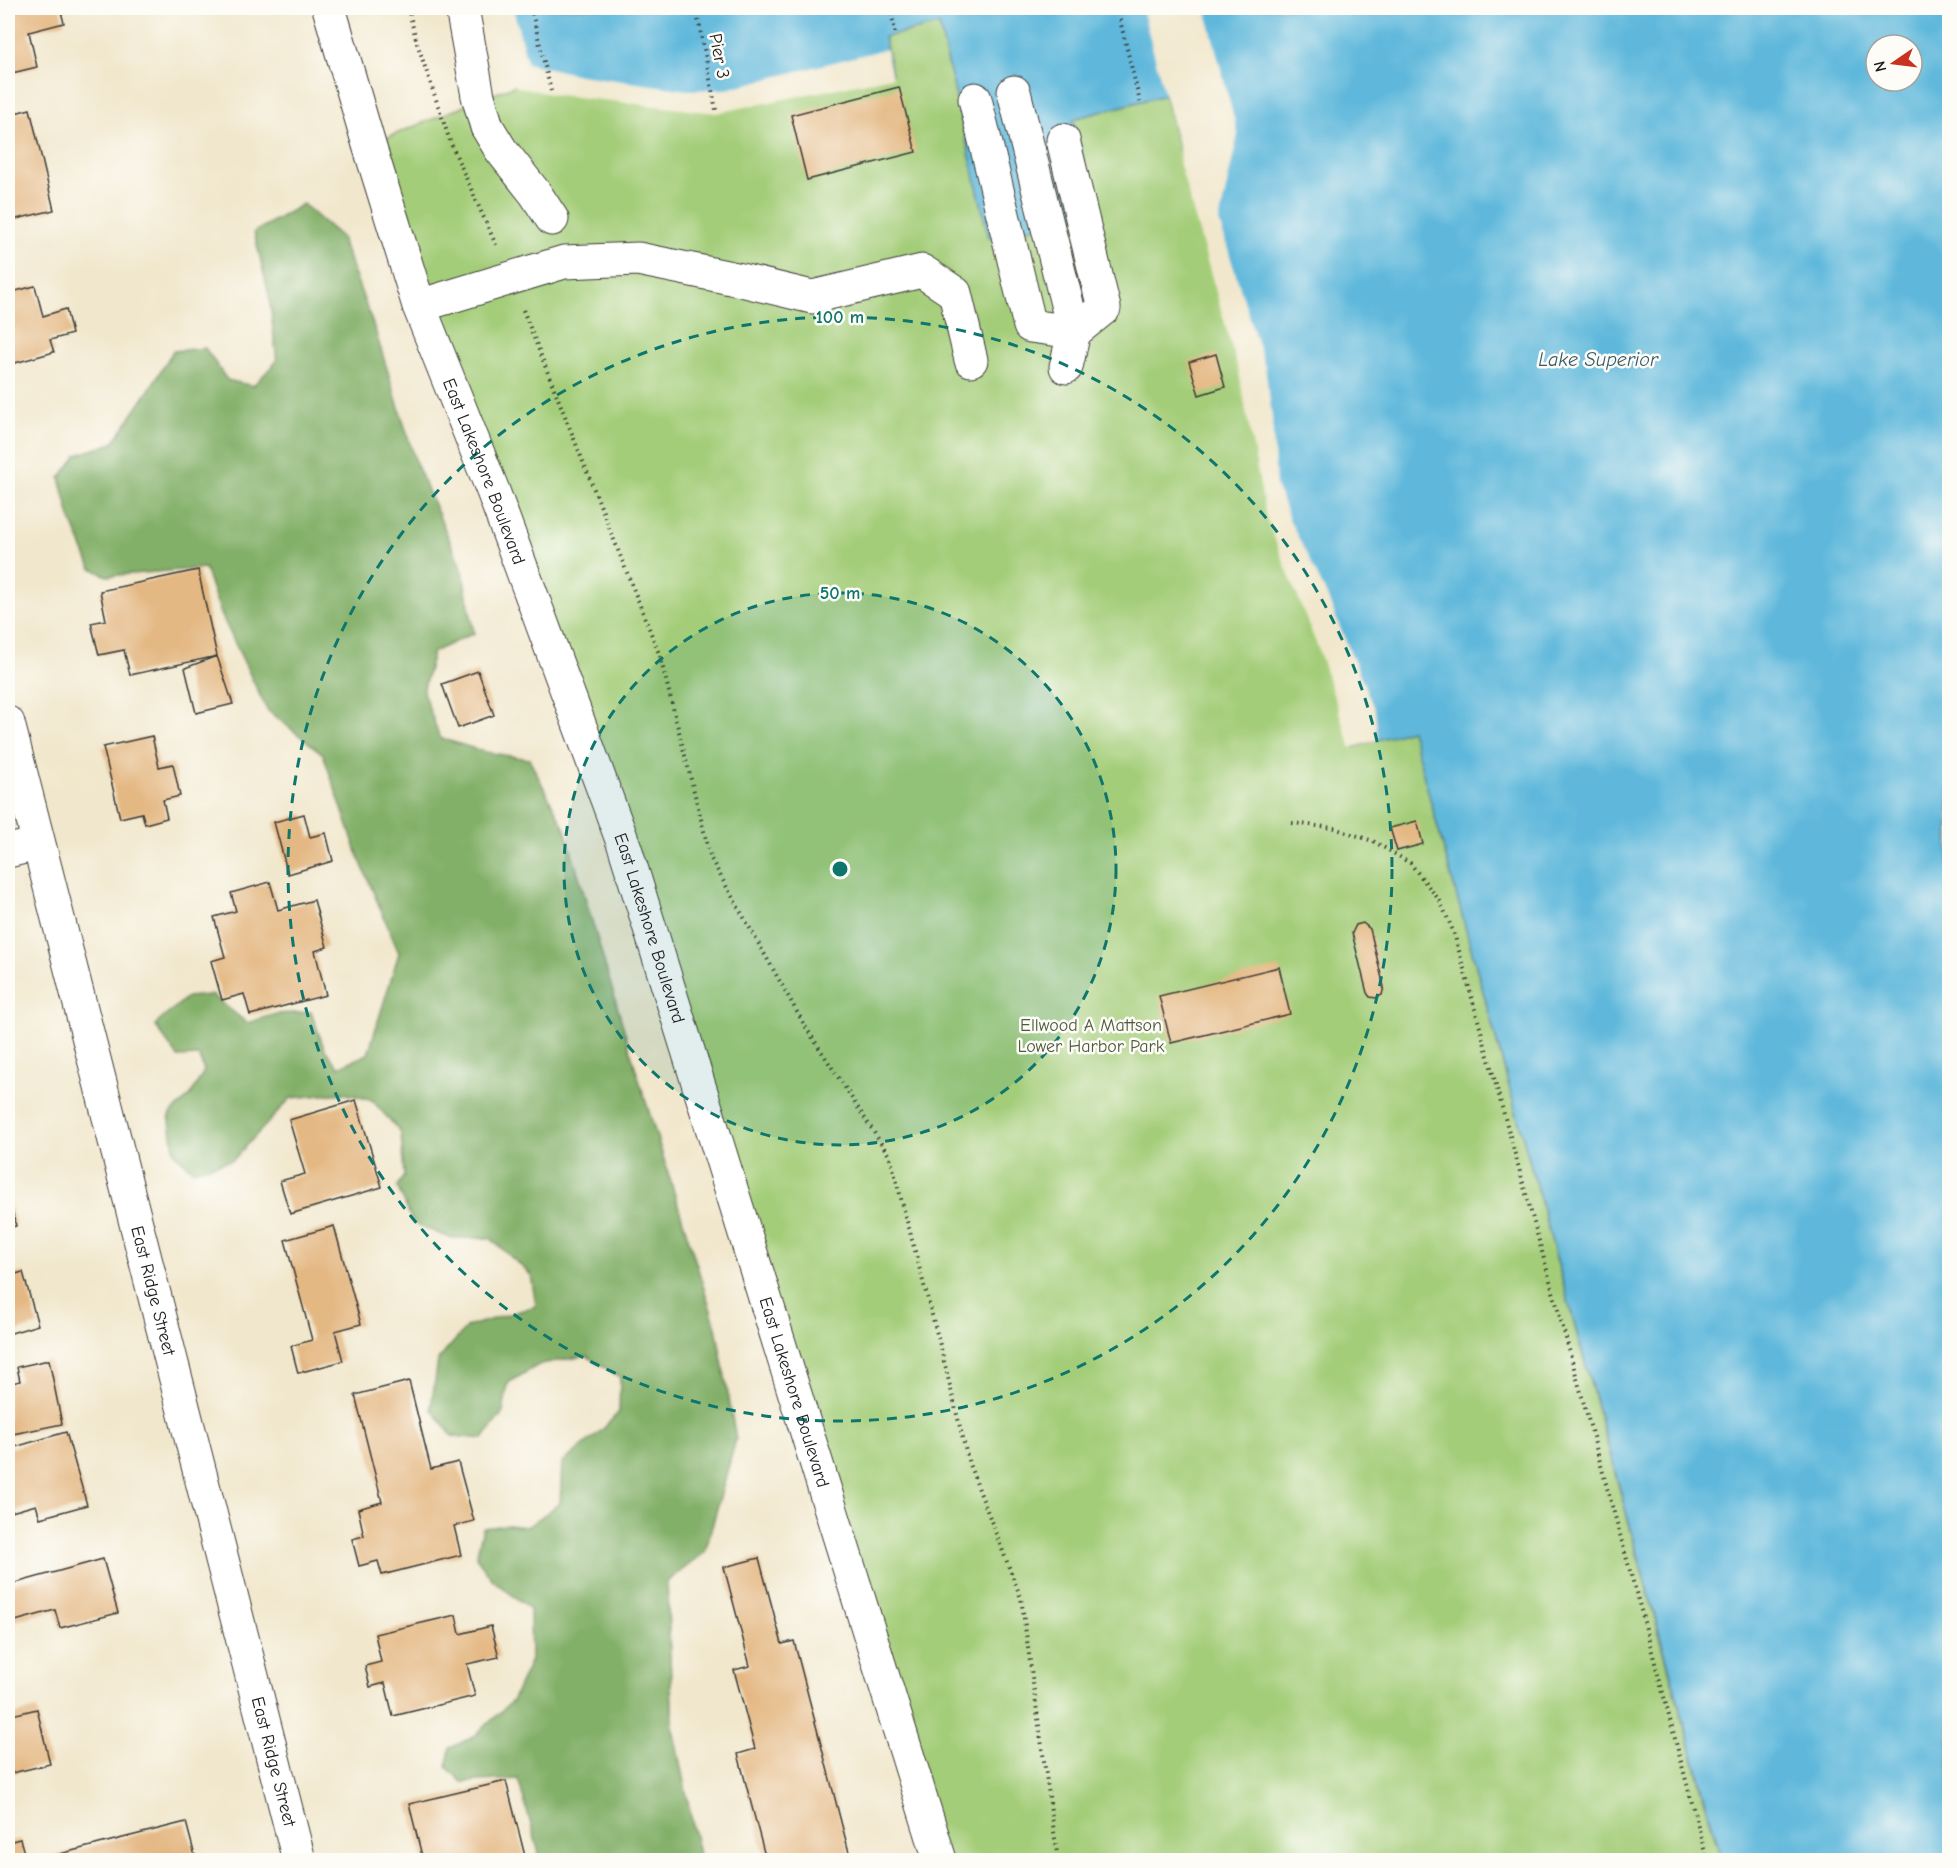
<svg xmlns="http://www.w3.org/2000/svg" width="1957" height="1868" font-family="'Comic Neue',sans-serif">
<rect width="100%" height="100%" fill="#fdfcf7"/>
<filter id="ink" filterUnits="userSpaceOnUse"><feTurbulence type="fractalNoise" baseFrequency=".0167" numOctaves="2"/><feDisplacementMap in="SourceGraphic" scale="12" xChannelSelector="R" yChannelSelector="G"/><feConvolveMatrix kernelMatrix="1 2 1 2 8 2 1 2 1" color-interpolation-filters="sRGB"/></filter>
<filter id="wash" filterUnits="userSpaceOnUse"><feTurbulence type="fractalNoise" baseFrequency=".008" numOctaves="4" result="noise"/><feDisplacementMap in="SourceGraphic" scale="24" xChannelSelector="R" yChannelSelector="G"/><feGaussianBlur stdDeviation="1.35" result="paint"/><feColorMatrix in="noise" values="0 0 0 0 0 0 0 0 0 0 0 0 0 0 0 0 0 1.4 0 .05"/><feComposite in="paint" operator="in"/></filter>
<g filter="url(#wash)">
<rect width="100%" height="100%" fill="#f1e7cc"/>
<path fill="#a4cd79" stroke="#60744a" stroke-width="1.5" d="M939,25L990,238L1097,212L1073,119L1165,95L1179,149L1354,747L1411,729L1721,1860H940L625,848L369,145L518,84L892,73L884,37Z"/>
<path fill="#83b069" stroke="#506642" stroke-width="1.5" d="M303,204L341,237L375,330L416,463L462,569L474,633L433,652L423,692L440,738L485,752L529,759L565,829L636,1070L716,1327L736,1439L705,1552L667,1582L673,1729L700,1860H535L539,1853L518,1779L462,1782L447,1767L450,1748L475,1736L512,1701L531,1660L530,1609L493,1580L476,1557L483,1528L508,1525L527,1527L560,1503L562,1463L603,1429L619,1412L620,1377L586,1356L540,1364L508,1383L503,1412L483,1439L452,1436L431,1408L438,1360L467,1327L536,1306L531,1275L490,1238H450L413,1223L397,1186L404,1176L401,1133L372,1100L343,1093L291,1098L233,1160L193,1170L175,1154L169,1115L190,1096L204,1071L199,1056L178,1057L155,1025L187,997L212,995L247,1023L276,1014L311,1012L324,1048L338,1067L368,1054L399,953L359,858L323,754L267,710L221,614L205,568L107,576L91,568L70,517L60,478L77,455L113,443L151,387L173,351L205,348L227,380L253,386L277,361L269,295L254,232Z"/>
<path fill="#5eb8db" stroke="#3d6a7c" stroke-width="1.5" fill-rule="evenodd" d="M499,8H1949V1860H1722L1411,730L1354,747L1320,647L1179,149L1165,95L1073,119L1097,212L989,238L939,25L884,37L892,74L716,110L518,84ZM1876,45H1912V81H1876Z"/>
<path fill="#f1e7cc" d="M496,8H513L527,63L579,75L687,90L727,89L886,49L892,77L716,113L550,94L515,86Z
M1142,8H1205L1238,134L1219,221L1265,367L1272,416L1276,485L1290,521L1324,589L1375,711L1378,740L1351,748L1318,648L1266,517L1239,373L1180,165L1179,149Z"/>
<g id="blocks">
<path fill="#e4b883" d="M8,8H60L64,23L29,32L37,67L8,74Z
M899,87L916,152L807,180L791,115Z
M30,109L54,210L8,221V115Z
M35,286L43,316L66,309L72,334L50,340L54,352L8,365V293Z
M1216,354L1225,387L1199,395L1189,362Z
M198,570L217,656L130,675L124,650L99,655L91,623L106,620L100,591Z
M217,656L233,704L196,713L185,668Z
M478,671L494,715L458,728L442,684Z
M152,736L159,767L173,764L180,796L163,800L167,818L145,824L142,813L120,818L103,747Z
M304,814L310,837L326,833L333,861L288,874L274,822Z
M1417,821L1423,844L1397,851L1390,828Z
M270,882L278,910L314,900L327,947L315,951L326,995L250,1015L244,994L222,1000L211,961L225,957L214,917L236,911L231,893Z
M1363,923L1370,929L1384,987L1382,995L1376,998L1370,997L1367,993L1352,933L1356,925Z
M1279,967L1290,1014L1171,1043L1159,996Z
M356,1100L382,1187L290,1214L280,1181L305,1174L289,1120Z
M8,1194L16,1226L8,1228Z
M334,1226L361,1324L335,1331L343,1361L298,1373L291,1346L312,1340L285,1240Z
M23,1272L38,1325L8,1334V1276Z
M49,1360L62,1424L8,1435V1384L20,1381L17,1367Z
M409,1381L431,1469L458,1462L474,1521L454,1526L461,1555L382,1575L378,1561L359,1566L352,1539L364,1536L358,1509L382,1502L355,1395Z
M66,1432L87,1505L40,1518L36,1505L8,1513V1449Z
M759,1558L782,1644L794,1641L851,1860H766L738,1754L755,1749L734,1670L750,1666L724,1567Z
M103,1559L118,1613L60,1628L55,1610L8,1623V1585Z
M456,1615L460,1634L491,1626L499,1657L467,1664L475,1696L393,1716L385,1683L370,1687L365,1666L381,1662L375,1634Z
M37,1709L50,1764L8,1774V1716Z
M506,1781L526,1860H423L409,1804Z
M186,1822L196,1860H36Z
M20,1839L26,1860H8V1842Z"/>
</g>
</g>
<g filter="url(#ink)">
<use href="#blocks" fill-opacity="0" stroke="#3c3a36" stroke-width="1.5"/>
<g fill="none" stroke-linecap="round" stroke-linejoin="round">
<g stroke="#3c3a36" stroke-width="35">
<g id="minor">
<path id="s1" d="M329,8L369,145L419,306L493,491L625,848L940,1860"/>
<path d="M462,8L478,96L487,127L501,150L535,193L552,219"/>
<path d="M1014,92L1074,332L1066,367"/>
<path d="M975,99L1030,326L1074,332L1104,308L1063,140"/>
<path d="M419,306L564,262L638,259L741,280L812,297L922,271L955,293L971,360"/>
<path id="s2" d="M8,723L299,1860"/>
<path d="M8,851L38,844"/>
</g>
</g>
<path stroke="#3c3a36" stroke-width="4" stroke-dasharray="1.5 4.5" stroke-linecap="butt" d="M408,8L417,43L451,144L496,245
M531,8L551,91
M696,8L716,110
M890,8L896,35
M1117,8L1140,102
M523,310L660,656L711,859L805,1026L890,1157L941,1349L969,1464L1021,1598L1058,1860
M1292,823L1334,828L1373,841L1410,863L1440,901L1454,933L1645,1625L1707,1860"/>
<use href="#minor" stroke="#fff" stroke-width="33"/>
</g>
</g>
<circle cx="840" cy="869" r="276" fill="#0f766e" fill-opacity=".12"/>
<g fill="none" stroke="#0f766e" stroke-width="3" stroke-dasharray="10 8">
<circle cx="840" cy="869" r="276"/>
<circle cx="840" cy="869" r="552"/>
</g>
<g text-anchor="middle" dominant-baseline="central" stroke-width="5" stroke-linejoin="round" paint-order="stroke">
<g font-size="18" fill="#1c1c1c" stroke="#fdfcf7">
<text transform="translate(719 56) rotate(79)">Pier 3</text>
<text stroke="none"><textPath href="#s1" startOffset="489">East Lakeshore Boulevard</textPath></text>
<text stroke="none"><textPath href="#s1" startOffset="975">East Lakeshore Boulevard</textPath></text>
<text stroke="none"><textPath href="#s2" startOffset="586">East Ridge Street</textPath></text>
<text stroke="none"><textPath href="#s1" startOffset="1461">East Lakeshore Boulevard</textPath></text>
<text stroke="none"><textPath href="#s2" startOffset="1072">East Ridge Street</textPath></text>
</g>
<g font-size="18" fill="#4c5a3d" stroke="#fdfcf7">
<text x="1091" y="1025">Ellwood A Mattson<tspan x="1091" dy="21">Lower Harbor Park</tspan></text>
</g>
<g font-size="20" font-style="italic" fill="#365a68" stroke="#fdfcf7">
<text x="1598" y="359">Lake Superior</text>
</g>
</g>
<circle cx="840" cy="869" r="9" fill="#0f766e" stroke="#fdfcf7" stroke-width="3"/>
<g font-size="18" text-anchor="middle" font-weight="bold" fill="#0f766e" stroke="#fdfcf7" stroke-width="5" stroke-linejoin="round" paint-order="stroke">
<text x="840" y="323">100 m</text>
<text x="840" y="599">50 m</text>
</g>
<rect width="1957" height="1868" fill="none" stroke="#fdfcf7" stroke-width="30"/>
<g transform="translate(1894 63) rotate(256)"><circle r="28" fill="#fdfcf7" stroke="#a3a29f" stroke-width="1.5"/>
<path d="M0-4.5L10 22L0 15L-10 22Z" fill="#c8321e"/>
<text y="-9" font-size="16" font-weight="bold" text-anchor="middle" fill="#1c1c1c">N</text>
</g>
</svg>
